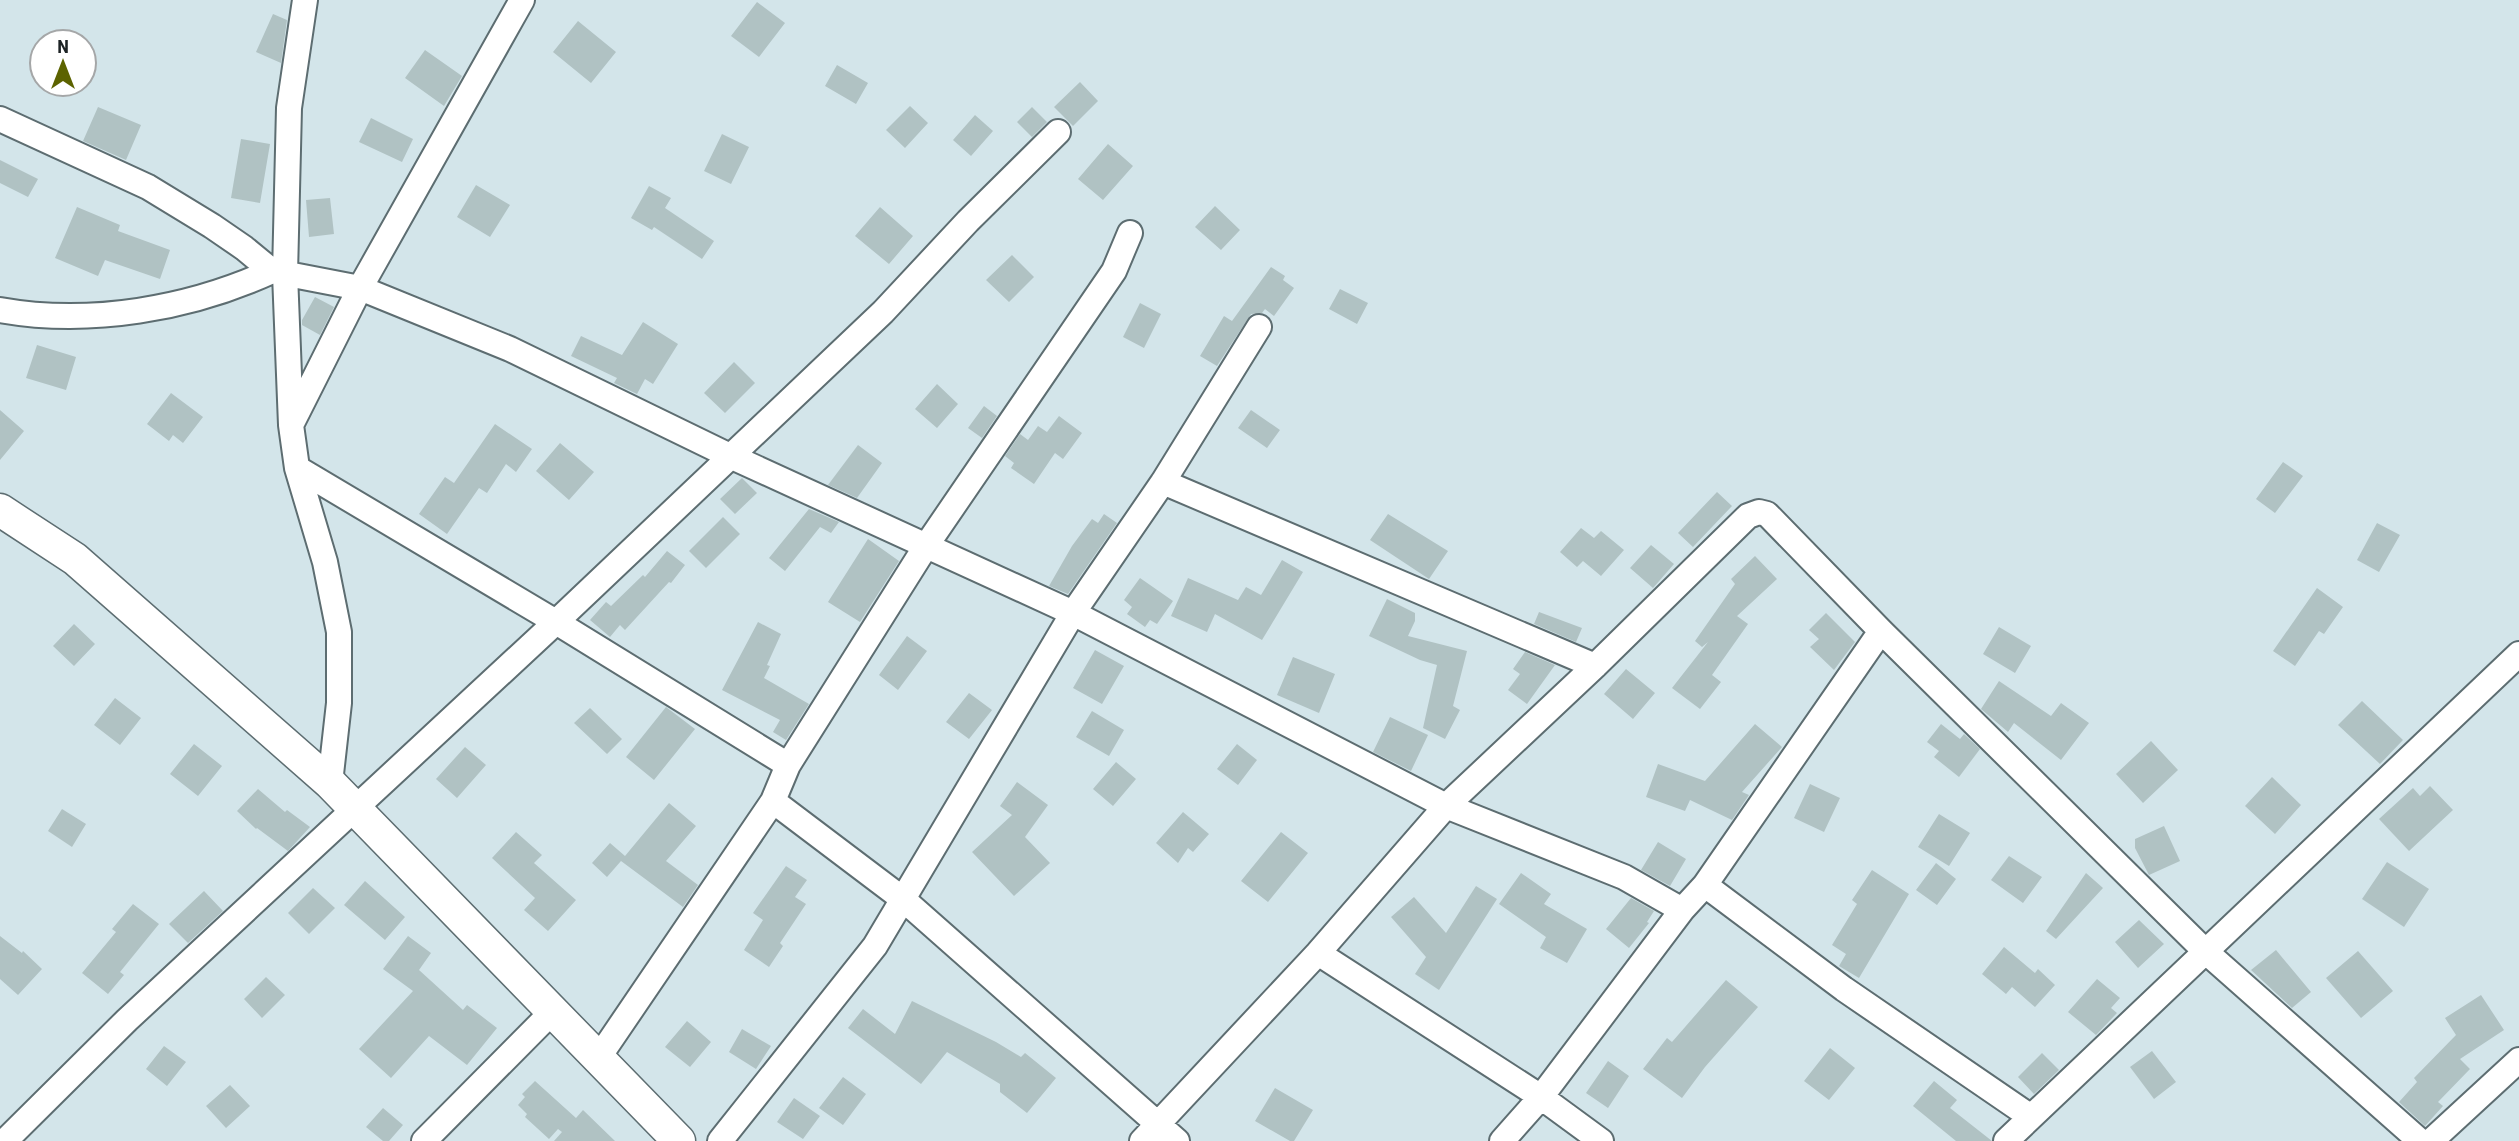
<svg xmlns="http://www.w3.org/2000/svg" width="2519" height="1141" font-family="'Roboto Condensed',sans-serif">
<rect width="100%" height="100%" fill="#d3e5ea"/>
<path fill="#b0c2c3" d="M757,2L785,23L759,57L731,36Z
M273,14L287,20L281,63L256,52Z
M578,21L616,52L591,83L553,52Z
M425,50L462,76L444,106L405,78Z
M837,65L868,83L856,104L825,86Z
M1080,82L1098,101L1073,126L1054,107Z
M910,106L928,123L905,148L886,130Z
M98,107L141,125L126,160L83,141Z
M1032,107L1047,122L1032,137L1017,122Z
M975,115L993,131L971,156L953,140Z
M371,118L413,139L402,162L359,142Z
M722,134L749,147L731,184L704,171Z
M241,139L270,144L260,203L231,198Z
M1108,144L1133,166L1103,200L1078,179Z
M0,160L38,179L28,197L0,183Z
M476,185L510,205L490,237L457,217Z
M649,186L671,198L665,208L714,241L702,259L654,227L652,230L631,218Z
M330,198L334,234L309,237L306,200Z
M1215,206L1240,230L1221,250L1195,227Z
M77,207L120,225L118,231L170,250L160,279L105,260L98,276L55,258Z
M880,207L913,236L889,264L855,236Z
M1012,255L1034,277L1009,302L986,280Z
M1271,267L1285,276L1283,280L1294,288L1274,316L1265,309L1262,313L1251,314L1217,366L1200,356L1224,316L1232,321Z
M1340,289L1368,303L1357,324L1329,309Z
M315,297L334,307L320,335L302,325V320Z
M1140,303L1161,314L1144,348L1123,337Z
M643,322L678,344L653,384L645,379L637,394L614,383L617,378L571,356L581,336L622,355Z
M37,345L76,357L66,390L26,378Z
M734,362L755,383L725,413L704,393Z
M937,384L958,404L937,428L915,409Z
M171,393L203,417L183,443L173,435L169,441L147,424Z
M984,406L997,416L982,438L968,428Z
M0,410L24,431L0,460Z
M1251,410L1280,430L1267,448L1238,428Z
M1059,416L1082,433L1063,459L1055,453L1034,484L1011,468L1014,463L1005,456L1020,434L1028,440L1038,426L1047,432Z
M495,424L532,449L516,472L506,464L487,493L479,488L447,534L419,514L445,477L454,483Z
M560,443L594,472L569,500L536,471Z
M858,445L882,463L857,498L828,485Z
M2283,462L2303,476L2275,513L2256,499Z
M742,478L757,493L735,514L720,499Z
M1717,492L1732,506L1693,547L1678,533Z
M809,509L839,522L831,533L820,527L785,571L769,558Z
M1104,514L1117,523L1068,594L1049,586L1072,546L1092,519L1098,523Z
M1388,514L1448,551L1429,579L1370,540Z
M723,517L740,534L706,568L689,551Z
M2377,523L2400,535L2379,572L2357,560Z
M1581,528L1594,538L1601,531L1624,550L1601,576L1583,561L1577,567L1560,552Z
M868,539L899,561L860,622L828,602Z
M1651,545L1674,564L1653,588L1630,568Z
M667,551L685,565L671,583L669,582L625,630L620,625L610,637L590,620L606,602L611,606L643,575L645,577Z
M1755,556L1777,579L1737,616L1748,624L1712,675L1721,682L1700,709L1672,688L1708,642L1702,647L1695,641L1735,584L1731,579Z
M1282,560L1303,572L1262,640L1215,614L1207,632L1171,616L1188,578L1238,600L1246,587L1261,595Z
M1140,578L1173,601L1157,624L1150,620L1145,627L1127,614L1132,607L1124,600Z
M2317,588L2343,607L2324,634L2319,631L2295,666L2273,651Z
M1387,599L1415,613V621L1408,636L1467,651L1453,706L1460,710L1445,739L1423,728L1437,665L1420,660L1369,636Z
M1539,612L1582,628L1576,642L1534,624Z
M1826,613L1855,642L1834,670L1810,647L1819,639L1809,630Z
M758,622L781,634L767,665L770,666L764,678L809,704L786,740L773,732L780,720L722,690Z
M74,624L95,644L74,666L53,646Z
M1999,627L2031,646L2015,673L1983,654Z
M907,636L927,651L898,690L879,675Z
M1095,650L1124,666L1102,704L1073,688Z
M1525,652L1555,665L1527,704L1508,690L1520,674L1513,669Z
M1293,657L1335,674L1319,713L1277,695Z
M1626,669L1655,693L1633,719L1604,694Z
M1999,681L2051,716L2061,703L2089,723L2061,760L2014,723L2008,732L1981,709Z
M969,693L992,710L969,739L946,722Z
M115,698L141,718L120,745L94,725Z
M2362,701L2403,740L2380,764L2338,725Z
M666,707L695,729L654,780L626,757Z
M590,708L622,739L607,754L574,723Z
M1092,711L1124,730L1109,756L1076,737Z
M1390,717L1428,735L1411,771L1373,752Z
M1755,724L1782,747L1742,792L1749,795L1732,820L1690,800L1685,811L1646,797L1658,764L1705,781Z
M1941,724L1960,739L1964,734L1980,749L1959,777L1934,757L1939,751L1927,742Z
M2151,741L2178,770L2143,803L2116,774Z
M194,744L222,766L198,796L170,774Z
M1237,744L1257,760L1238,785L1217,769Z
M465,747L486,765L457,798L436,779Z
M1116,762L1136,779L1113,806L1093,789Z
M2272,777L2301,805L2275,834L2245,806Z
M1017,782L1048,805L1025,837L1050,863L1014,896L972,852L1012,815L1000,806Z
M1810,784L1840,798L1824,832L1794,818Z
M2430,786L2453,810L2409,851L2379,819L2413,788L2420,796Z
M258,789L285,812L287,810L310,827L288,851L257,828L256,829L237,811Z
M669,803L696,826L666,861L698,885L683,907L621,861L607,877L592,863L610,843L625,856Z
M62,809L86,824L72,847L48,831Z
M1183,812L1209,834L1193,852L1188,848L1178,863L1156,843Z
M1939,814L1970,833L1949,866L1918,847Z
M2164,826L2180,861L2149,875L2135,848V839Z
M516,832L542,855L534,863L576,900L548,931L524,910L535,898L492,858Z
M1281,832L1308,853L1268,902L1241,881Z
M1658,842L1686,859L1670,886L1641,870Z
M2009,856L2042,877L2023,903L1991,880Z
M2387,862L2429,889L2404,927L2362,899Z
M1936,863L1956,879L1937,905L1916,890Z
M786,866L807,880L795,897L806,904L780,943L783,946L769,967L744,950L763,920L753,913Z
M1872,870L1909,894L1859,978L1839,966L1846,954L1832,945L1857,904L1852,900Z
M1521,873L1551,894L1544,904L1587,929L1567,963L1540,948L1546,937L1499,904Z
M2086,873L2103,888L2056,939L2046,931Z
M365,881L405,917L385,940L344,905Z
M1476,886L1497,899L1439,990L1415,974L1426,957L1391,917L1414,897L1446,933Z
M313,888L335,908L309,934L288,913Z
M204,891L223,911L188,943L169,924Z
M1631,898L1654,911L1647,922L1649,923L1629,948L1606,929Z
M133,904L159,924L120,972L124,975L108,994L82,973L116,932L112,929Z
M2139,920L2164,944L2138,968L2115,942Z
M0,936L22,953L23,951L42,969L18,995L0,979Z
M408,936L431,953L419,970L463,1010L467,1005L497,1028L467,1065L429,1036L391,1078L359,1049L413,991L383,969Z
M2004,947L2035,973L2038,969L2055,985L2035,1007L2012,987L2006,994L1982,974Z
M2276,950L2311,992L2292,1008L2251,970Z
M2358,951L2393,991L2361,1018L2326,978Z
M266,977L285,995L262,1018L244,999Z
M2097,979L2120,998L2111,1008L2117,1013L2096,1035L2068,1012Z
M1726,980L1758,1007L1705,1067L1682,1098L1643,1069L1667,1038L1672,1042Z
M2481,995L2504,1030L2460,1059L2470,1069L2438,1102L2443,1106L2425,1126L2399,1102L2417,1082L2414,1078L2456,1035L2445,1018Z
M912,1001L996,1042L1021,1057L1025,1053L1056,1078L1027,1113L1000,1092V1084L947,1052L921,1084L848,1028L863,1009L895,1034Z
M687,1021L711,1042L690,1067L665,1047Z
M742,1029L771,1046L756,1069L729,1052Z
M164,1046L186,1062L167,1086L146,1069Z
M1830,1048L1855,1068L1829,1100L1804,1081Z
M2152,1051L2176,1082L2154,1099L2130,1067Z
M2042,1053L2059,1070L2034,1094L2018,1077Z
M1608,1061L1629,1076L1608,1108L1586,1093Z
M843,1077L866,1094L843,1125L819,1108Z
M535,1081L576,1118L583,1110L615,1141H554L562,1132L558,1129L549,1139L525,1117L527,1114L518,1105L525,1097L522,1094Z
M1934,1081L1957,1100L1950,1108L1992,1141H1956L1913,1106Z
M230,1085L250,1106L226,1128L206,1106Z
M1275,1088L1313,1110L1294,1141H1290L1255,1121Z
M794,1098L820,1116L803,1139L777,1122Z
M383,1108L403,1125L389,1141H383L366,1127Z"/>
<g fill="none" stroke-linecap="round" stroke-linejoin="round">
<g stroke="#5d6d71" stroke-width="28">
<path id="minor" d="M305,0L289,108L285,274L291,425L297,468L325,562L339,632V703L330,783
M0,119L148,187L212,226L244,248L272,271L360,288L510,349L730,456L1073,613L1446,806L1624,877L1682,910
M0,310C90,326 189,309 272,271
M293,421L360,288L522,0
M297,468L556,622L788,765
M1163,482L1595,666
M773,801L904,900L1177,1141
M1705,885L1844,989L2031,1117
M1318,953L1541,1097L1601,1141
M599,1057L773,801L788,765L926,546L1114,271L1130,233
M5,1141L127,1020L556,622L883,312L968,221L1058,132
M424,1141L553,1011
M720,1141L875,946L1073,613L1163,482L1259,327
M1142,1141L1318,953L1446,806L1595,666L1748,516L1759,512L1767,514L1881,631L2205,951L2420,1141
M1502,1141L1541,1097L1682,910L1705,885L1881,631
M2006,1141L2519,654
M2431,1141L2519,1060"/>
</g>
<g stroke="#5d6d71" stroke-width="35">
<path id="tertiary" d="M0,510L75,559L330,783L679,1141"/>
</g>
<use href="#minor" stroke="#fff" stroke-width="24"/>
<use href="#tertiary" stroke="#fff" stroke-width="32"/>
</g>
<g transform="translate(63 63)"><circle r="33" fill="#ffffff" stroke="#a5a7a8" stroke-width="2"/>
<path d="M0-5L12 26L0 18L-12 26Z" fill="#5c6300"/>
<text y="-10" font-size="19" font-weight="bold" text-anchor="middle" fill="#1d2325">N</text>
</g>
</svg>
